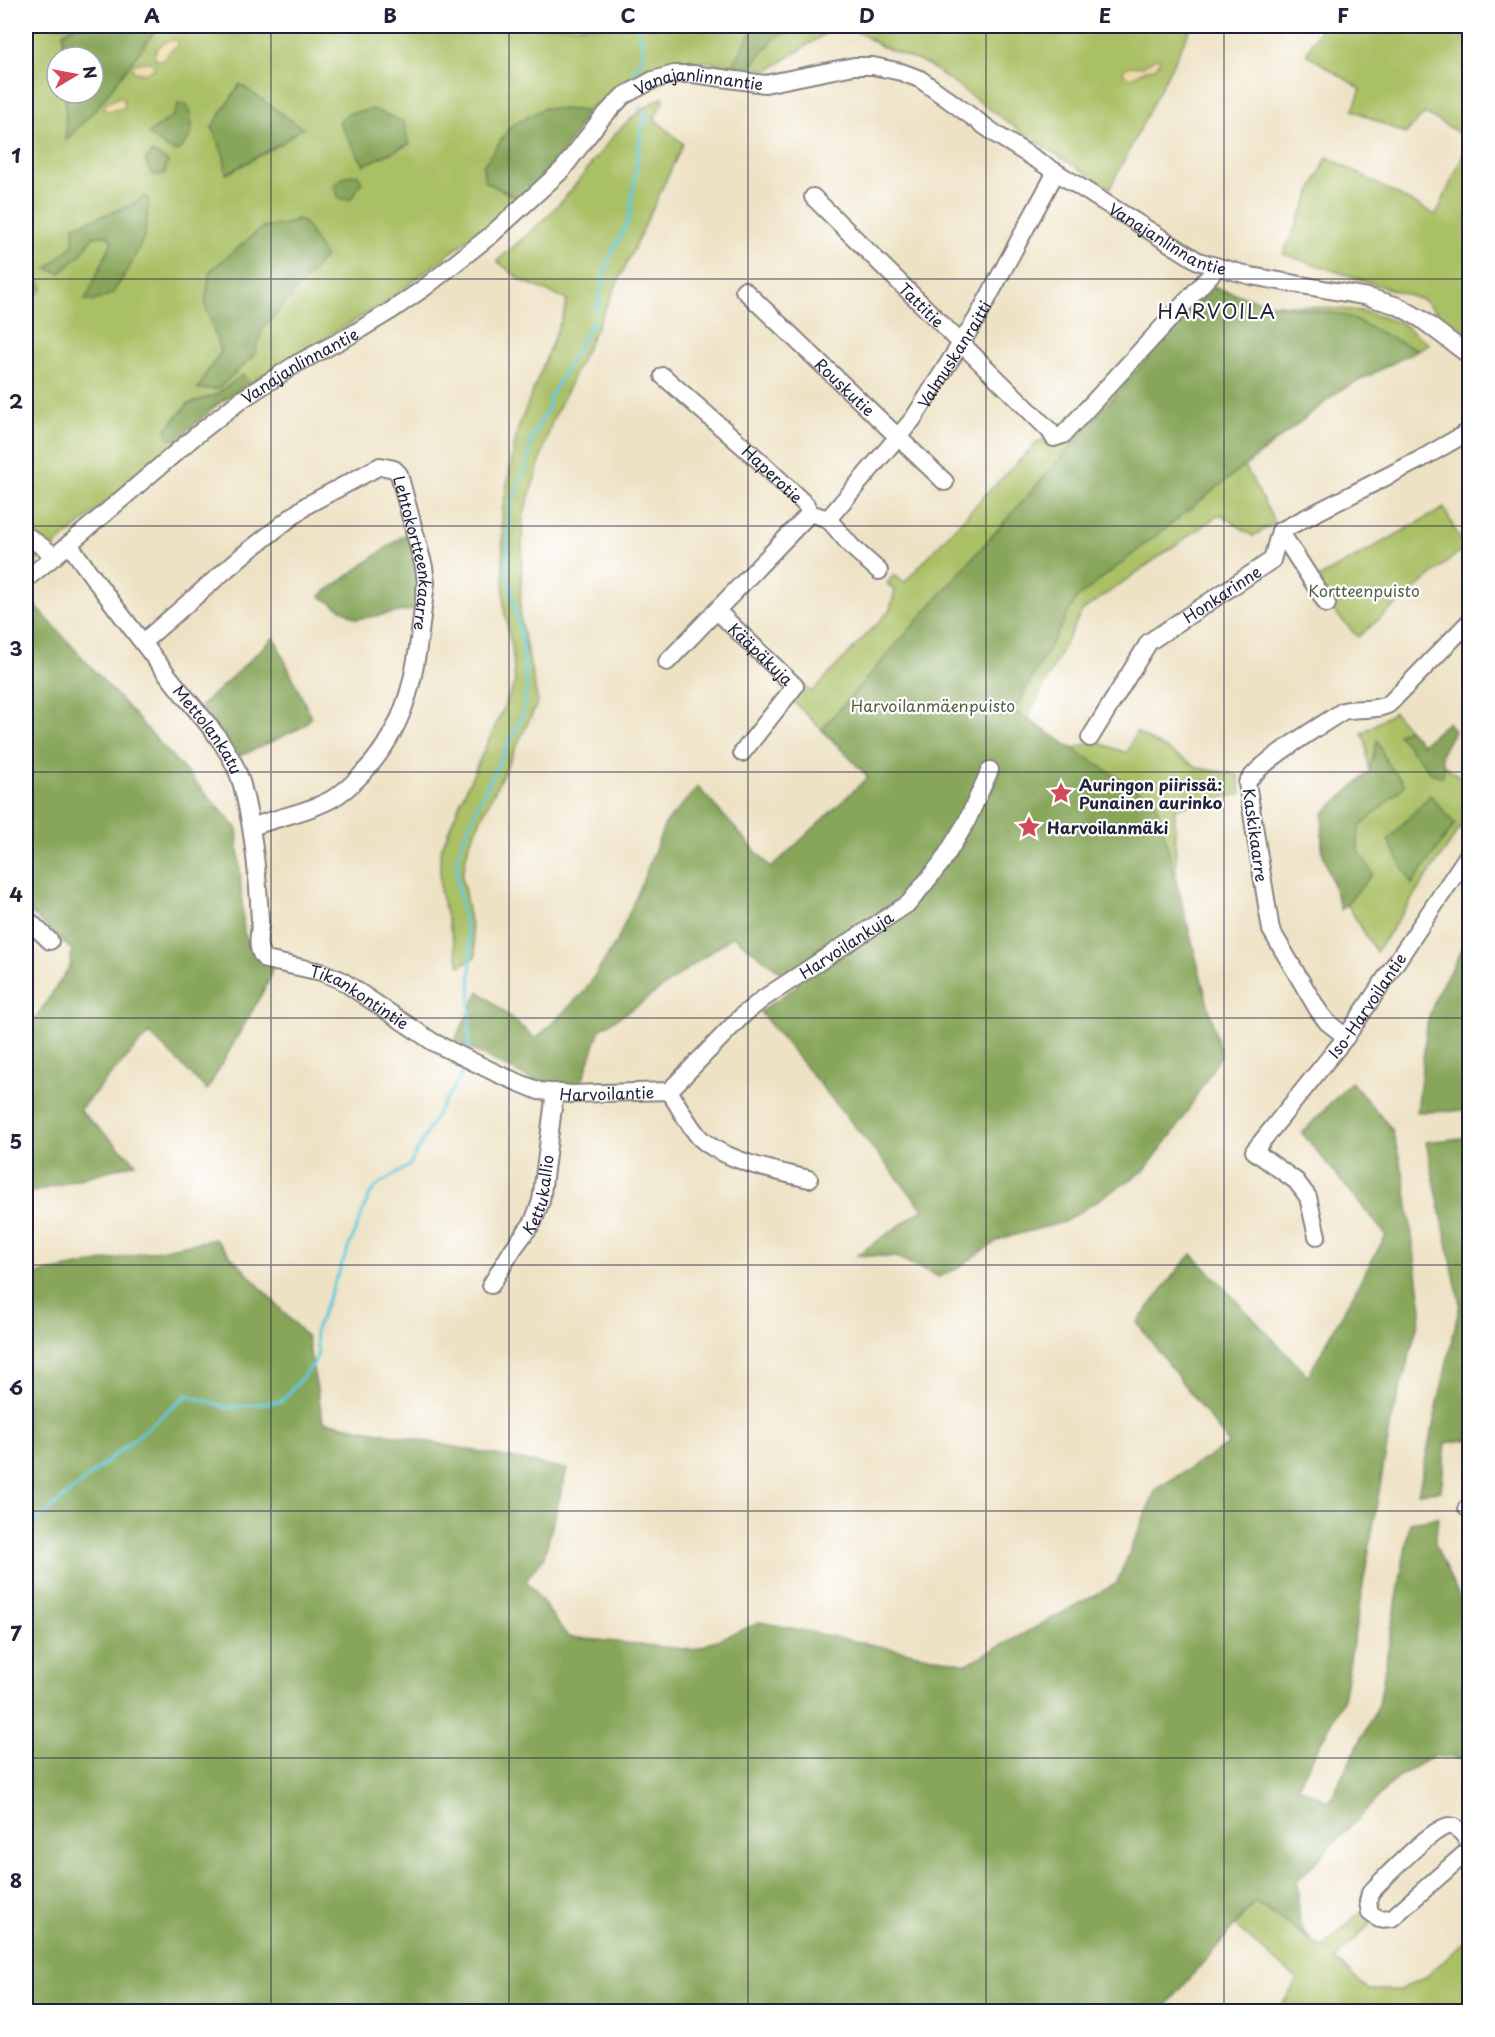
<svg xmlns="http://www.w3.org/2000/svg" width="1495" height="2037" font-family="'Playpen Sans',sans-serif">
<rect width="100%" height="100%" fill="#fff"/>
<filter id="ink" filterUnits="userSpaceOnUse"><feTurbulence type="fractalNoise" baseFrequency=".0167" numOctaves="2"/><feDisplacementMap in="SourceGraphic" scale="12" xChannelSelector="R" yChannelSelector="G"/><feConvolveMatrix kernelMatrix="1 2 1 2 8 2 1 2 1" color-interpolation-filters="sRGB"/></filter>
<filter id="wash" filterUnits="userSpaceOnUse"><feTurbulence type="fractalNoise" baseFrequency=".008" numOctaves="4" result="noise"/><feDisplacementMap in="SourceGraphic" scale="24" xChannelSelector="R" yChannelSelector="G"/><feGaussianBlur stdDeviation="1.35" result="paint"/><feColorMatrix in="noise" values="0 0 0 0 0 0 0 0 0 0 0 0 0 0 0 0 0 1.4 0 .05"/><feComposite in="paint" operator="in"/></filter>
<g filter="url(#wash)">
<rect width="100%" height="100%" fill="#eee2c4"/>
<path fill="#aac065" stroke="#667150" stroke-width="1.5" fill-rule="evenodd" d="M26,26H75L63,33L64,57H57V93H65L66,139L159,26H837L769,70L701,61L649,65L587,111L544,108L483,166L485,181L520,200L386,302L249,384L243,376L215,395L188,404L168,437L180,440L26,570V143L27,144ZM174,115L167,148L161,124ZM212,127L302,128L280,144L227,174L224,156ZM358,140L409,144L364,165ZM145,196L144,236L130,266L117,287L98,273L112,242L107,235L93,237L81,254L48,269L73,245L98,217L128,207ZM297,219L254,355L207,372L221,353L263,227L288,224Z
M848,26H1192L1110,188L1034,141L928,65L881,46Z
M1322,26H1441L1469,40V139L1425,113L1405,134L1353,110L1361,89L1306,54Z
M663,97L664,101L654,118L683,144L552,422L523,517L520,617L538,702L469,844L462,876L476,956L460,966L440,891V852L462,798L515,683L512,648L504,609L502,512L517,431L565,310L567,300L521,280L497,261C521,240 547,219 567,195C599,157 617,120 663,97Z
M1469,142V341L1423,300L1283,254L1327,157L1436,215Z
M1206,285L1266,303L1362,311L1401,323L1429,344L1339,391L1245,466L1275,523L1253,536L1220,514L1082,611L1027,719L1073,749L1094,741L1127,753L1136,732L1199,768L1238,775L1241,794L1175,808L1176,879L868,776L792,700L805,686L812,692L890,610L895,590L887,584L894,574L904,583L984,496L1038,442L1050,437Z
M1444,508L1457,534L1465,547L1358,637L1327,604L1311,582Z
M1394,712C1417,741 1438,763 1469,783V815L1376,952L1347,904L1341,910L1322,850L1323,814L1369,772L1366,744L1362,733Z
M1255,1902L1322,1948L1360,1912L1371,1923L1335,1960L1369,1990H1400L1427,1976L1464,1941L1469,1947V2011H1278L1298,1980L1234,1925Z"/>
<path fill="#87a65a" stroke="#54644a" stroke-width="1.5" d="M75,26H159L97,108L66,140L65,93H93V57H64L63,33Z
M755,26H793L773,40L752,65L747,67L733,65Z
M240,84L302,128L280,144L226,174L224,156L212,127Z
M178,104H187C194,126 196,136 177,152L167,148L148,134L174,115Z
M544,108L587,111C572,147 546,173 520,200L485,181L483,166L511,126Z
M373,109L404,122L409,144L364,165L339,122L347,114Z
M152,152L168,161L164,174L152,175L145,161Z
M357,174L362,182L351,199H339L334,185L344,177Z
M145,196L149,199L145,235L130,266L112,294L94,301L85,300L112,242L107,235L93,237L81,254L61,273L47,269L73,245L74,226L128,207Z
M297,219L305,223L325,257L263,329L254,355L218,389H198L207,372L221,353L205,304L210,271L263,227L288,224Z
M30,274L35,279L39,280L43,288L32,298L26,297V276Z
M1211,287L1266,303L1344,315L1418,350L1339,391L1076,599L1014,711L1156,802L1221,1055L1177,1128L1144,1171L1064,1222L1000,1239L958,1268L939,1277L896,1257L857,1255L923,1209L760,1012L798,985L733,936L637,1006L600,1029L580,1088L532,1080L455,1041L479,991L536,1039L584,992L617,941L642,883L665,824L698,787L771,868L868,777L822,729Z
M243,375L249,384L218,404L178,439L168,437L166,429L188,404L215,395Z
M407,533C416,559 421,581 418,609L357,619L320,596Z
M32,602L237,828L244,933L259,957L273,965L268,983L207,1090L149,1033L79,1110L136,1163L26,1194V1023L30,1027L70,966L72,950L26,908V606Z
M274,637L311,717L303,727L240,756L200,707Z
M1448,722L1454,731L1441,755L1444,767L1442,777L1431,773L1398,734L1408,729L1422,744Z
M1377,740L1387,763L1405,785L1359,828L1358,849L1373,874L1341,910L1322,850L1323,814L1369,773Z
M1430,795L1455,824L1412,884L1388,840Z
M1469,938V1111L1417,1112L1427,1024L1437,993Z
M1351,1082L1392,1129L1404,1177L1422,1309L1391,1423L1343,1700L1298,1786L1329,1802L1379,1704L1410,1522L1438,1518L1435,1545L1469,1618L1470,1759L1433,1756L1398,1777L1297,1881L1300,1926L1312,1940L1255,1902L1162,2011H26V1276L215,1239L307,1337L323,1421L567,1469L544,1557L526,1580L568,1637L693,1650L761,1622L967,1664L1116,1584L1156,1489L1229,1444L1137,1323L1175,1273L1192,1254L1308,1376L1386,1235L1302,1133Z
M1469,1137V1439L1446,1443L1441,1491L1418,1493L1460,1304L1426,1142Z"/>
<path fill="#eeda9e" stroke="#887e6c" stroke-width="1.5" d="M174,40L177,42L178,46L171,50L163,60H157L154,57C155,46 165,41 174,40Z
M1156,58L1160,59C1158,69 1154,68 1146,70C1141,72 1136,75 1132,78L1124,75L1123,71L1129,66L1141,67Z
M141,62H150L154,65V69L146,73L135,72L132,69L133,65Z
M119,97L123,98L125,106L121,109L107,111L104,108L105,104Z"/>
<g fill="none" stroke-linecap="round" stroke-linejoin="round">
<path stroke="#5fc9da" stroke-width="3" d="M636,84L634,70L643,57L641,38L636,26
M596,312L607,263L629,219L642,125L649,119L640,107
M507,570L509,510L529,459L530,442L549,406V399L594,320
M469,1052L471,952L459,894L457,875L458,853L478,805L523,715L527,690L523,647L507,571
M26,1529L187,1395L228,1408L282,1401L314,1363L318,1353L315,1332L369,1196L379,1184L409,1166L438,1112L460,1078L465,1063"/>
</g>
</g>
<g filter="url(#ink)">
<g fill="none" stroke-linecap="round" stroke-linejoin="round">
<g stroke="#888280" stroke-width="20">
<g id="minor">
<path id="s1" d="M813,197L1050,431L1054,438L1063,435L1217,268"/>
<path id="s2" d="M744,290L945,482"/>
<path id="s3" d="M663,376L762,463L806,505L810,513L828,519L852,547L879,571"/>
<path id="s4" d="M828,519L913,419L977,318L1056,172"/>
<path d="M1280,531L1327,604"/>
<path d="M26,535L55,556"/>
<path id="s5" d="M69,544C102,591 138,637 174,683C199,715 231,745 242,785C254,830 258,875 260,921C260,935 254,949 266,960L321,972L341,980L433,1042L498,1074L539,1091L571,1094L669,1091C678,1105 689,1126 700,1138C723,1160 778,1172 809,1179"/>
<path id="s6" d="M26,579L55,556L194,437L241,400L296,364L351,335L392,310L424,288L491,235L562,170L601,119L623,96L653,80L674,74H693L765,84L854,66H873L901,72L920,79L997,135L1198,261L1251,276L1368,297L1398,306L1421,319L1470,356"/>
<path id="s7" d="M718,612L795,686L742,753"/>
<path id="s8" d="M143,642L243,555L307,505L380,466L394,469L399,474L424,567L426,583C417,653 416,716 365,771C355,782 343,793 330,800C306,813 277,817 252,827"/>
<path d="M667,662L810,513"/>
<path id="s9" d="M1090,738L1149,642L1272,560L1280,531L1421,459L1470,431"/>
<path d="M26,918L50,941"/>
<path d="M1346,1037L1327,1022L1318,1010L1271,930L1247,783C1260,761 1319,727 1343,711C1357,708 1377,711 1389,704L1470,621"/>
<path id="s10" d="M669,1091L744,1014L764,998L909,903L942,862L966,823L990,770"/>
<path id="s11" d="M1317,1236L1308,1197L1296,1181L1254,1151L1346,1037L1470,852"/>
<path id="s12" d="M491,1285L513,1249L533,1222L541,1201L555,1092"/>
<path d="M1467,1508H1470"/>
<path d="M1470,1843C1464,1836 1459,1826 1449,1826C1435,1825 1382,1880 1370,1893L1368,1902L1370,1913L1379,1919L1392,1918L1470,1849"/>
</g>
</g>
<use href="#minor" stroke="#fff" stroke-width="16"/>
</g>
</g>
<path fill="none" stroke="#22223b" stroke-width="1.5" stroke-opacity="0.55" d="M271,26V2012M509,26V2012M748,26V2012M986,26V2012M1224,26V2012M26,279H1470M26,526H1470M26,772H1470M26,1018H1470M26,1265H1470M26,1511H1470M26,1758H1470"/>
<defs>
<g id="sight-bare" transform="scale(1.8)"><path d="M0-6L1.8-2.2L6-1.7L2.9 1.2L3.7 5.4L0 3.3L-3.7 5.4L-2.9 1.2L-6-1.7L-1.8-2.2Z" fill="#d1495b" stroke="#fff" stroke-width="2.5" paint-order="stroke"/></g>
</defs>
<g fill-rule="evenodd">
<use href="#sight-bare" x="1061" y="793"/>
<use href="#sight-bare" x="1029" y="827"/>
</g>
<g text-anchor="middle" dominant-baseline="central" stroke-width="4.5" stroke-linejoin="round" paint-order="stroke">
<g font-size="16" fill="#22223b" stroke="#fff">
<text stroke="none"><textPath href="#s6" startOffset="852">Vanajanlinnantie</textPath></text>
<text stroke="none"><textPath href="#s6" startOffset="1374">Vanajanlinnantie</textPath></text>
<text stroke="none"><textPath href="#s1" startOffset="153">Tattitie</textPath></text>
<text stroke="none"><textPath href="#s4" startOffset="208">Valmuskanraitti</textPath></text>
<text stroke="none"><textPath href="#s6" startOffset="348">Vanajanlinnantie</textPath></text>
<text stroke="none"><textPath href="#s2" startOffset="140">Rouskutie</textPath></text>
<text stroke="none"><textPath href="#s3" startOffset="147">Haperotie</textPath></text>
<text stroke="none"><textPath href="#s8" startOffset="399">Lehtokortteenkaarre</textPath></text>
<text stroke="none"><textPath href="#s9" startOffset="200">Honkarinne</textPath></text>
<text stroke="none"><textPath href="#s7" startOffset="60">Kääpäkuja</textPath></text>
<text stroke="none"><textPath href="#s5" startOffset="232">Mettolankatu</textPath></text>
<text transform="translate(1256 835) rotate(82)">Kaskikaarre</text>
<text stroke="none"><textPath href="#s10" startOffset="231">Harvoilankuja</textPath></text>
<text stroke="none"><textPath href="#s5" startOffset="578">Tikankontintie</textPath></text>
<text stroke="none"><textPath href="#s11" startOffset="296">Iso-Harvoilantie</textPath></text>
<text stroke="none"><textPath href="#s5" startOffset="850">Harvoilantie</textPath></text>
<text stroke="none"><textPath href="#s12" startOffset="104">Kettukallio</textPath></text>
</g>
<g font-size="16" fill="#58614c" stroke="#fff">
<text x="1364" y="590">Kortteenpuisto</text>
<text x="933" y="705">Harvoilanmäenpuisto</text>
</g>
<g font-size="16" font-weight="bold" fill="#22223b" stroke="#fff" text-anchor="start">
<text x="1079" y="784">Auringon piirissä:<tspan x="1079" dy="18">Punainen aurinko</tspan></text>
<text x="1047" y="827">Harvoilanmäki</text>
</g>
<g font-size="20" letter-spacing="1.5" fill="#22223b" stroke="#fff">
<text x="1217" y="311">HARVOILA</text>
</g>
</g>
<rect width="1495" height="2037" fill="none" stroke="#fff" stroke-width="66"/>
<g transform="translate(75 75) rotate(80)"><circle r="28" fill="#ffffff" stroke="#a7a7b1" stroke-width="1.5"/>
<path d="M0-4.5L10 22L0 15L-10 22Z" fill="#d1495b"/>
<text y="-9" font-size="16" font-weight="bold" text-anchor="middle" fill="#22223b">N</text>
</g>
<rect x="33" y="33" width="1429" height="1971" fill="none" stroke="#22223b" stroke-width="2"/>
<g font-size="20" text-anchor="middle" font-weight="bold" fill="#22223b">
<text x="152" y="23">A</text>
<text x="390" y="23">B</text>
<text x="628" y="23">C</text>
<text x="867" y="23">D</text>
<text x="1105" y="23">E</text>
<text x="1343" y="23">F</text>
<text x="16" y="163">1</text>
<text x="16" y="409">2</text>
<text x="16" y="656">3</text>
<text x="16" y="902">4</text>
<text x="16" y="1149">5</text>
<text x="16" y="1395">6</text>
<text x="16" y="1641">7</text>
<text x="16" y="1888">8</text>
</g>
</svg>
